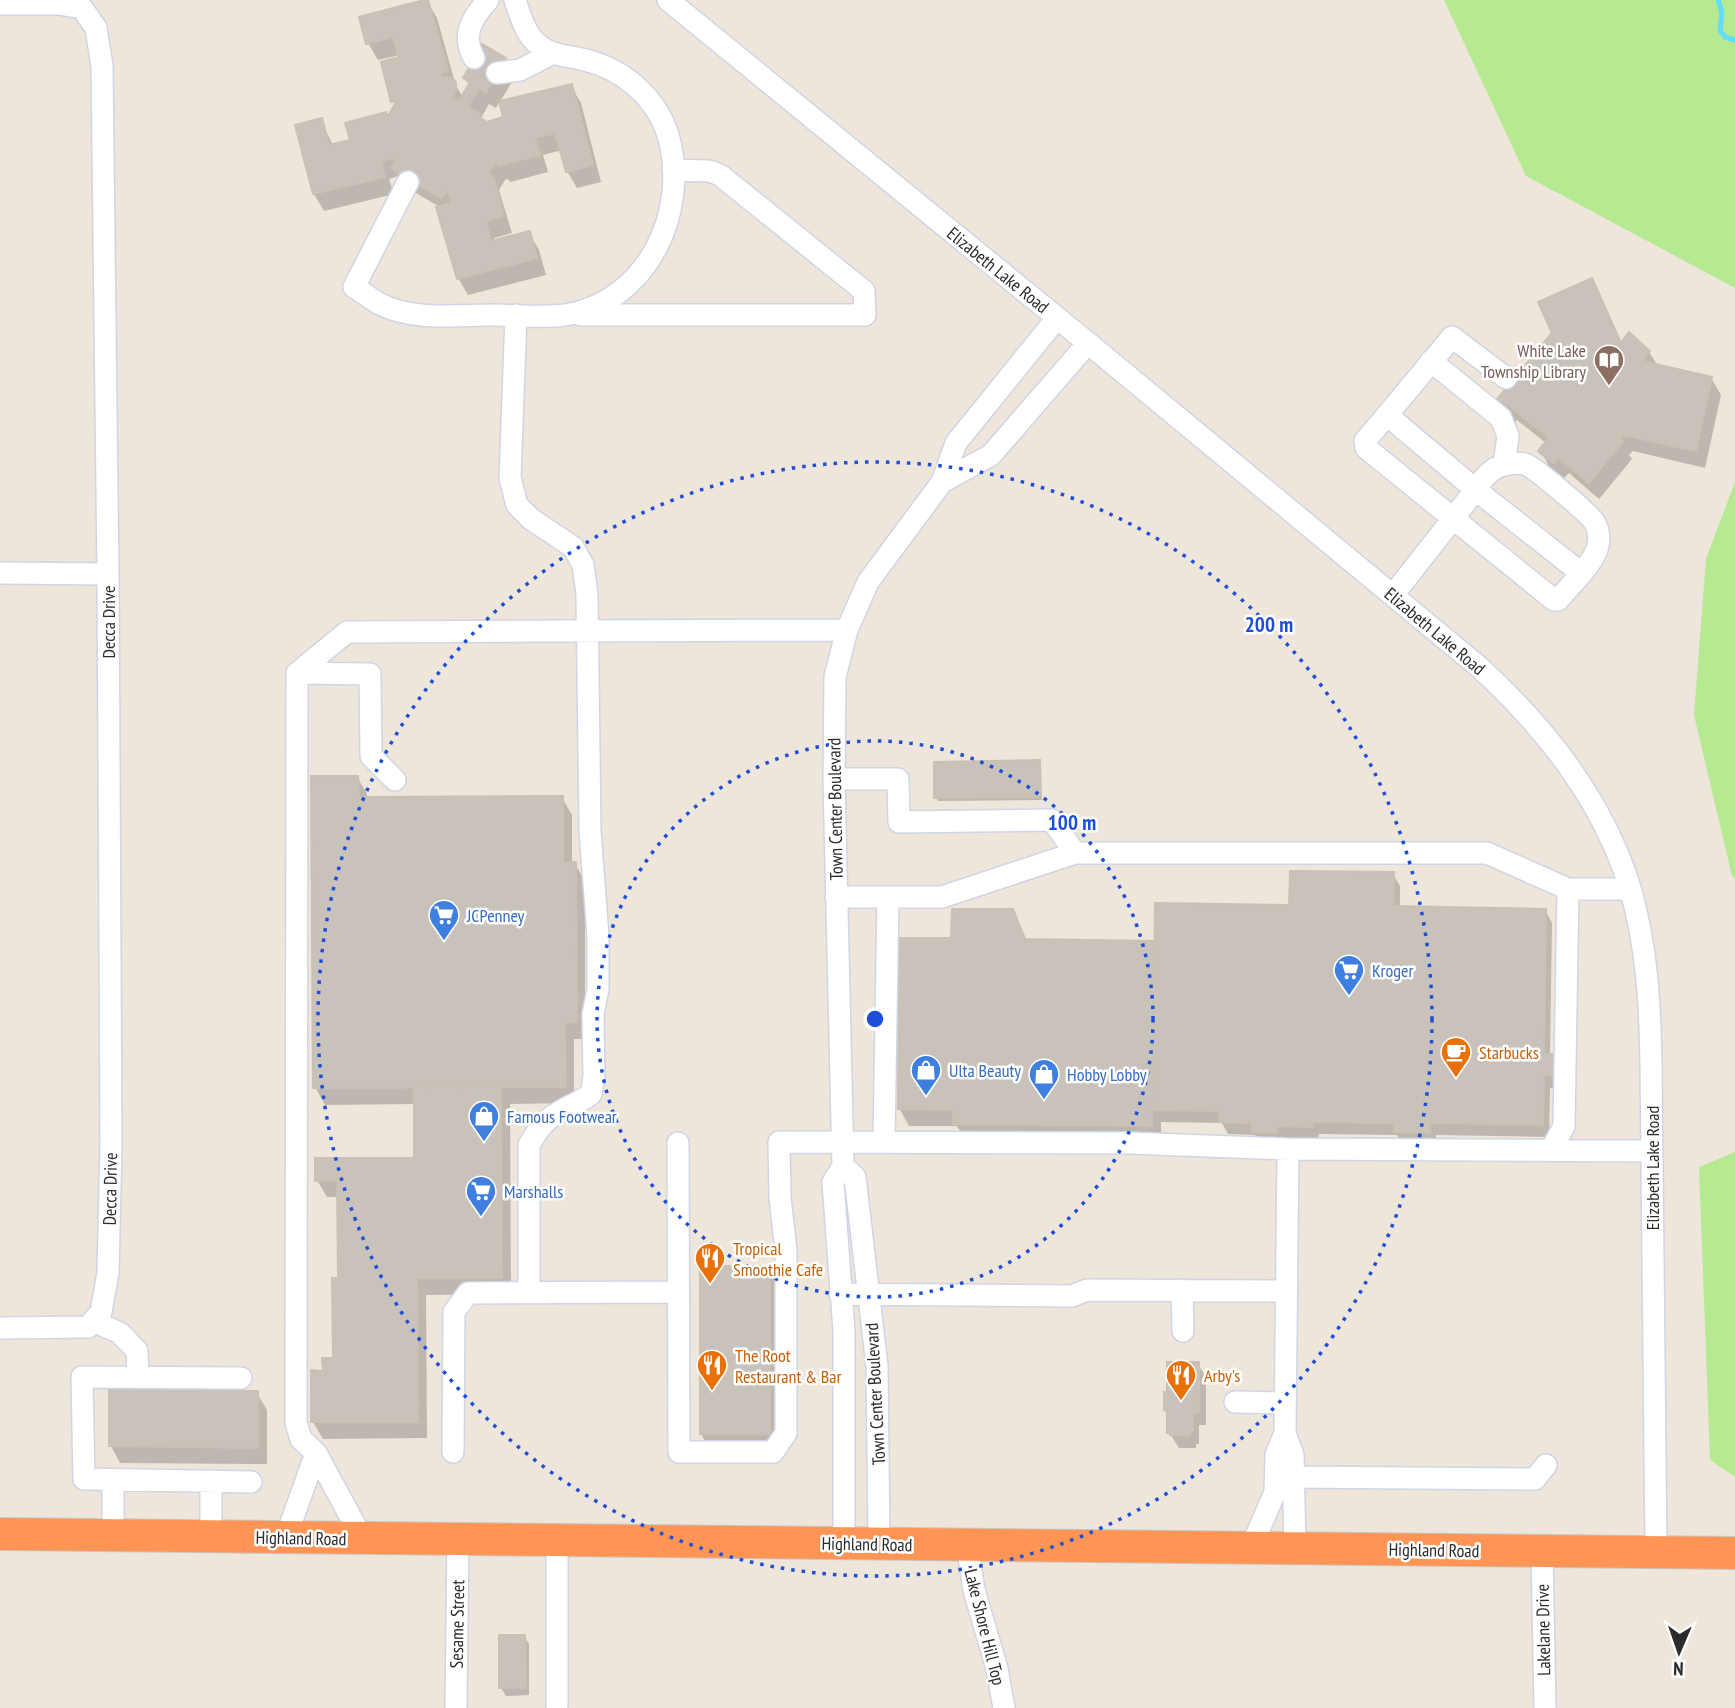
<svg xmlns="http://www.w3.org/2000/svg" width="1735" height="1708" font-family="'PT Sans Narrow',sans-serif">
<rect width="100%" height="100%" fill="#eee5db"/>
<path fill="#b5ea92" d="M1444,0H1735V288L1526,176Z
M1735,482V878L1732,876L1694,715L1706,559Z
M1735,1152V1477L1710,1460L1699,1167Z"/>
<path fill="#0003" d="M427,1L437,18L456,86L463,97L470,86L465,78L505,60L515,77L496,108L489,104L481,118L483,122L487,124L506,118L571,86L581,103L601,182L577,188L567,171L562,150L543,155L548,172L510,182L508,179L505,180L499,190L512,233L494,238L495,242L529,233L539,250L546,275L468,295L458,278L441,208L403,185L398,176L389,179L394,194L324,211L314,194L321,120L333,146L352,141L390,116L396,106L383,63L401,59L400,55L378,60L368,43Z
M1591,280L1622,344L1649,352L1658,366L1711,378L1721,395L1705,468L1633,451L1629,455L1632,459L1599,499L1569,473L1563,479L1550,468L1541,451L1547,444L1517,420L1512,427L1496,405L1554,334Z
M1039,762L1042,800L938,801L936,797Z
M357,777L367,794V799L562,798L572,815V864H575L585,881V1039H574V1103L510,1104L511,1294L426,1295L427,1438L323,1439L313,1422L324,1372L334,1360L339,1280V1197H327L317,1180L416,1159V1104L325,1105L315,1087Z
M1393,874L1400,886V908L1545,910L1552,923L1550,1056L1565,1088H1550L1549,1137L1436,1135V1145H1403L1397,1135L1319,1134L1318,1139L1283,1138V1145L1261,1144L1255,1135L1228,1134L1222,1123L1161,1122V1143L965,1140L957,1126H909L899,1108L953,940L1012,911L1027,941L1154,942L1291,907Z
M769,1268L779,1285L778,1451H711L701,1434Z
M1198,1364L1206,1377V1425H1199V1444H1196V1448H1179L1169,1432V1417L1165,1410L1169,1394Z
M257,1393L267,1410V1464L120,1463L111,1446Z
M524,1636L529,1644V1695L506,1696L501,1688Z"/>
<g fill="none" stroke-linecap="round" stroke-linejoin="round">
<path stroke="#63dbfb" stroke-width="5" d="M1718,0L1722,12L1720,30L1725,37L1735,40"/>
</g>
<path fill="#c9c2bb" stroke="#cac1b4" stroke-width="2" d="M424,0H428L448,71L441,73L442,78L450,77L456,82V91L452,98L459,101L470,82L463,78L482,44L506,58L486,92L479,88L468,106L480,114L479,117L487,122L503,117L499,101L572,84L593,165L566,172L555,133L535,138L540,155L499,166L498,163H495L489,173L490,177L493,176L504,216L486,221L491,241L530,231L537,258L457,279L436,207L452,203L448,190L441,198L391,168L397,157L381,162L385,177L313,194L295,125L322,118L329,145L350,140L345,123L386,112V115L389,114L395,104V101L391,102L381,62L399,57L393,37L366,44L359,17Z
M1592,278L1621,343L1629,332L1650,351L1642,361L1712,377L1696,451L1623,435L1620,438L1623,441L1589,483L1558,457L1553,463L1538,451L1549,438L1507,404L1501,411L1493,404L1552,333L1538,302Z
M1040,760L1041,797L934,798V762Z
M311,776H358L359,797L563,796V863L576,862L577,1022H565L566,1087L313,1088Z
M1290,871L1394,872L1393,906L1546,909L1544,1054H1559V1076L1544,1075L1543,1125L1430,1123V1133L1394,1132V1123L1312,1122V1127L1277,1126V1133L1252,1132V1123L1219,1122V1111L1152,1110L1155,903L1289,905Z
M952,909H1013L1025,939L1155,941L1152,1126L953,1124V1110L898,1109L899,938H951Z
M414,1087H501L502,1278H417L418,1422H311V1370L323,1371L322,1358H333L332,1278H338L337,1180L315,1181V1158H414Z
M700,1266H770V1434H700Z
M1167,1362H1199V1413H1193V1432H1190V1436L1170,1435L1171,1433H1167V1411L1164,1410V1392L1167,1393Z
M109,1390L258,1391V1448L109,1446Z
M499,1635H525L526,1688H499Z"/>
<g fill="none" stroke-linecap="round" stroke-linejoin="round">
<path stroke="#c7c0b8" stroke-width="21" stroke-dasharray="21 10" stroke-linecap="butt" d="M474,58L484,68L497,73"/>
<g stroke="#d0d5e5" stroke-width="24">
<path id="minor" d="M668,0L1088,343L1478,666C1545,727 1603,800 1630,888C1647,945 1650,1005 1651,1063L1656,1552
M0,4H59L82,8L96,28L102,66L108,574L111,1145L108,1273L101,1312L88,1327L0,1328
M474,58C461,35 472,18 488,0
M497,73L520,70L553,53
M408,182L354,287C362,292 371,299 380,304C413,321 456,315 491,315C514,315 541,318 565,315C648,302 690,211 668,135C656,97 623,69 585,60C570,56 553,56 540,46C525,35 521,17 515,0
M516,315L510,478L517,505L531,519L573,547L583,565L587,594L590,831L598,936V989L593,1014L594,1077L591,1094C579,1103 568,1106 556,1114C543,1121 536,1133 529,1145V1292
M581,315H865L864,291L720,175L709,171L673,170
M1431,361L1501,418L1508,436L1504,465
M1387,415L1452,337L1506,378
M942,482L991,455L1088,343
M0,573L108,574
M1393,595C1417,564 1442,533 1466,502C1474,492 1483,476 1494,469C1502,464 1516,462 1525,464C1534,467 1590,514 1595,523C1599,530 1600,541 1597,549C1592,565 1569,587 1558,600H1554L1366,448L1365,441L1387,415L1476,490L1581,573
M297,673L370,674L371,756L395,780
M834,779H898L899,822L1052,820L1075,853
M836,897H942L1075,853H1487L1568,889
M884,1141L888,897
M678,1143L679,1452H773L786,1433V1251L780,1198L779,1142L1129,1143L1288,1149
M1551,1150L1564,1126L1568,889H1630
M843,1166L855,1177L877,1366L879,1544
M1182,1290L1183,1331
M840,1294L1072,1296L1087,1290L1286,1291
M95,1322L120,1333L137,1351L138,1377
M241,1378L82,1377L84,1479L251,1482
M1235,1402L1285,1403
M453,1452L454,1312L468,1293L678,1292
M1293,1477L1535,1479L1546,1465
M113,1480V1536
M211,1537V1481
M286,1537L316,1453
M362,1538L316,1453L301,1439L296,1423L297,673L347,632L847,630
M557,1540V1705
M844,1544V1331L833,1182L843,1166L834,779L835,677L847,630L868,582L942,482L956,443L1057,318
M967,1545L974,1590L997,1669L1004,1708
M1251,1548L1275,1492L1276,1455L1285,1433
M1295,1549L1293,1455L1285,1433L1288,1149L1652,1151
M1542,1552L1545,1708
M456,1708L458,1539"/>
</g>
<g stroke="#c8c8c8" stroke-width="34">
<path id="highway" d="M0,1534L1735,1553"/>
</g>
<use href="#minor" stroke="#fff" stroke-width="21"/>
<use href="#highway" stroke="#ff9555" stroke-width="32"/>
</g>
<g fill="none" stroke="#1d4ed8" stroke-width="3.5" stroke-dasharray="3.5 7">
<circle cx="875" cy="1019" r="278"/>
<circle cx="875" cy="1019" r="557"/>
</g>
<defs>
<g id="library-pin" transform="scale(1.575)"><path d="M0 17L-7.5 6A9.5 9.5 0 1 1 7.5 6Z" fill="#8d6e63" stroke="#fff"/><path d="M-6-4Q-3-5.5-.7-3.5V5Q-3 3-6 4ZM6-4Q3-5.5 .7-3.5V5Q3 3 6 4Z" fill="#fff"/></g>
<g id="supermarket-pin" transform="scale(1.575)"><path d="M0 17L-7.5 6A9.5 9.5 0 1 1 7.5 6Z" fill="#3f7fe0" stroke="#fff"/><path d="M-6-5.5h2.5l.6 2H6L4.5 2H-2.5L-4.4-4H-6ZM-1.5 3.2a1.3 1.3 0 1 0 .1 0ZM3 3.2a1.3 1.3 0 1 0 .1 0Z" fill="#fff"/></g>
<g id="cafe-pin" transform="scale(1.575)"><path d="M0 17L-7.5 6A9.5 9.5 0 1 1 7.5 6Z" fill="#e8710a" stroke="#fff"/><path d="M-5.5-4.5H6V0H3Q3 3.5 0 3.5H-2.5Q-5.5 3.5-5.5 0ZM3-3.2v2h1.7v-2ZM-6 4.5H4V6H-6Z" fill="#fff"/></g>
<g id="shop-pin" transform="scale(1.575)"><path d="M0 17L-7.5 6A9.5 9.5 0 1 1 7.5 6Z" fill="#3f7fe0" stroke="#fff"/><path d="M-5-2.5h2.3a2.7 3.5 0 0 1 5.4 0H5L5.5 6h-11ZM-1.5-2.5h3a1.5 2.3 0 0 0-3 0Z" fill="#fff"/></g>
<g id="restaurant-pin" transform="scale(1.575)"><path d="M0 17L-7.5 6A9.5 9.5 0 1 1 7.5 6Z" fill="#e8710a" stroke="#fff"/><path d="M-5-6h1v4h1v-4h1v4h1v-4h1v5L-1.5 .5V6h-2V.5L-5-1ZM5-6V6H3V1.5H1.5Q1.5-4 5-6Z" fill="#fff"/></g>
</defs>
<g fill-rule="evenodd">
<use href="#library-pin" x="1609" y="360"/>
<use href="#supermarket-pin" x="444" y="915"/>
<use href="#supermarket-pin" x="1349" y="970"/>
<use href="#cafe-pin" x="1456" y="1052"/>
<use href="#shop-pin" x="926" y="1070"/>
<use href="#shop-pin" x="1044" y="1074"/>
<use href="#shop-pin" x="484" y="1116"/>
<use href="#supermarket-pin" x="481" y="1191"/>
<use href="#restaurant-pin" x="710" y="1258"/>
<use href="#restaurant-pin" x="712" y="1365"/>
<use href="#restaurant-pin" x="1181" y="1375"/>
</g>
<g text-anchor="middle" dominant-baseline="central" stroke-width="5" stroke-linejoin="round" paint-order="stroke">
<g font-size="18" fill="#2b2b2b" stroke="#fff">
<text transform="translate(998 270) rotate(39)">Elizabeth Lake Road</text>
<text transform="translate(108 622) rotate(-90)">Decca Drive</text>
<text transform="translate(1435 631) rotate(40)">Elizabeth Lake Road</text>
<text transform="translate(835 809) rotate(-91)">Town Center Boulevard</text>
<text transform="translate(1652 1168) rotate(-90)">Elizabeth Lake Road</text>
<text transform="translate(110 1189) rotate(-89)">Decca Drive</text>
<text transform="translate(875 1394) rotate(-93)">Town Center Boulevard</text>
<text transform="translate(301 1538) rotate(1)">Highland Road</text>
<text transform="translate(867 1544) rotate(1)">Highland Road</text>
<text transform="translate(1434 1550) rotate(1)">Highland Road</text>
<text transform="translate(457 1624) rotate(-89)">Sesame Street</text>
<text transform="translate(985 1627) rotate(76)">Lake Shore Hill Top</text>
<text transform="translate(1543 1630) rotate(-91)">Lakelane Drive</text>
</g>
<g font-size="18" fill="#785e54" stroke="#fff" text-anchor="end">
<text x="1586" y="350">White Lake<tspan x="1586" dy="21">Township Library</tspan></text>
</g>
<g font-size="18" fill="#366cbe" stroke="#fff" text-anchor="start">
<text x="467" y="915">JCPenney</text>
<text x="1372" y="970">Kroger</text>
<text x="949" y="1070">Ulta Beauty</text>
<text x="1067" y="1074">Hobby Lobby</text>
<text x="507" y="1116">Famous Footwear</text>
<text x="504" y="1191">Marshalls</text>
</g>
<g font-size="18" fill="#c56008" stroke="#fff" text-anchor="start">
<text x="1479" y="1052">Starbucks</text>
<text x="733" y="1248">Tropical<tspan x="733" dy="21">Smoothie Cafe</tspan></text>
<text x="735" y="1355">The Root<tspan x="735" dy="21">Restaurant &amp; Bar</tspan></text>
<text x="1204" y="1375">Arby's</text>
</g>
</g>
<circle cx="875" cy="1019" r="10" fill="#1d4ed8" stroke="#fff" stroke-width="3.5"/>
<g font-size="21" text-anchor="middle" font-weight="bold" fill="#1d4ed8" stroke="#fff" stroke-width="5" stroke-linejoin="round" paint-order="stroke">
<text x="1269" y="632">200 m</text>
<text x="1072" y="830">100 m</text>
</g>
<g transform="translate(1679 1652) rotate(182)" stroke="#ffffff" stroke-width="5" paint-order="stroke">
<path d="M0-5L12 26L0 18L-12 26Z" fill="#2b2b2b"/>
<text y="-10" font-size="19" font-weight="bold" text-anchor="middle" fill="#2b2b2b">N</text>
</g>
</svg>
